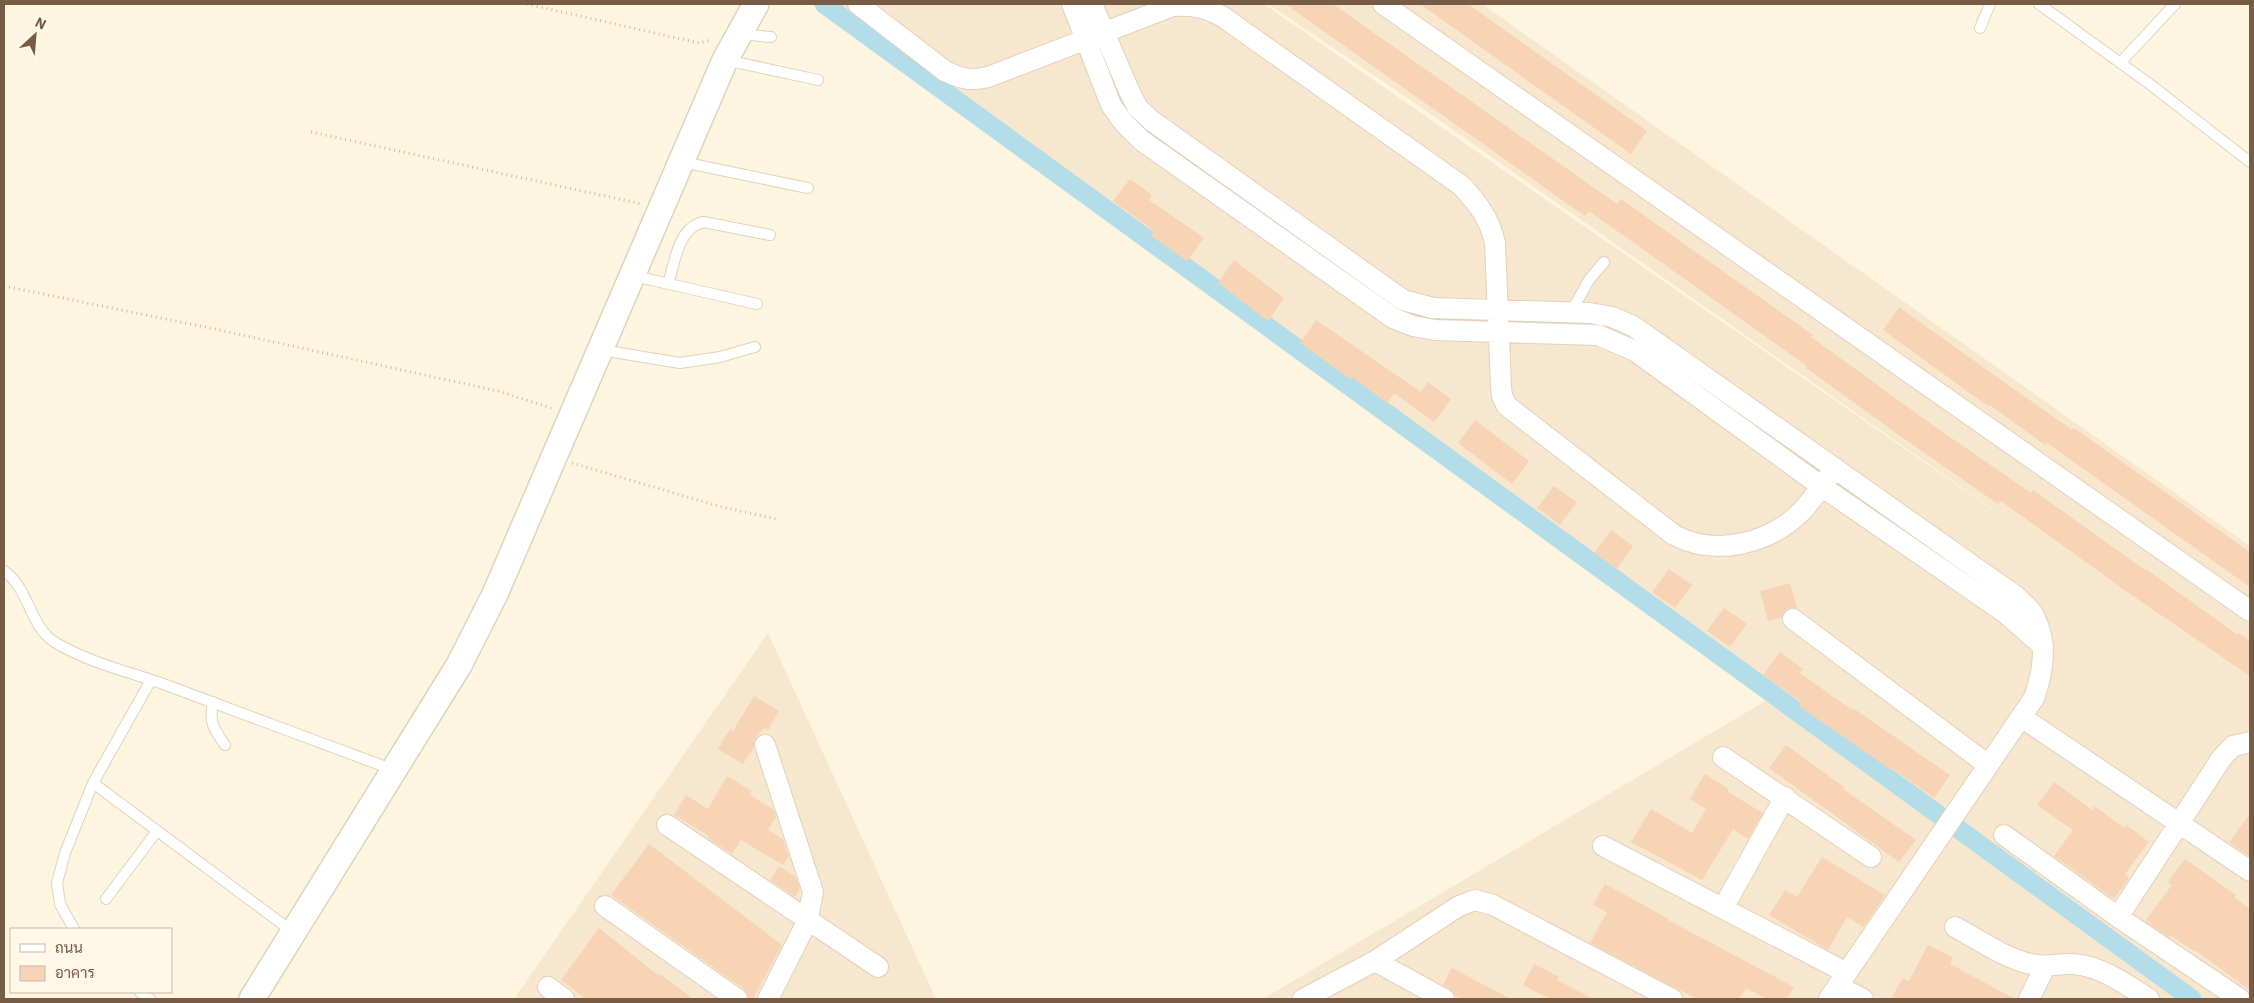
<svg xmlns="http://www.w3.org/2000/svg" width="2254" height="1003" font-family="'IBM Plex Sans',Sarabun,sans-serif">
<rect width="100%" height="100%" fill="#fef5e0"/>
<path fill="#f7e7ce" d="M824,4H1264L2058,555L1409,99L1268,4H1482L2250,546V999H1263L1767,700Z
M768,633L936,999H514Z"/>
<g fill="none" stroke-linecap="round" stroke-linejoin="round">
<path stroke="#b3dde9" stroke-width="19" d="M824,4L2192,999"/>
</g>
<path fill="#f6d4b5" d="M1285,4H1333L1617,204L1621,199L1813,335L1811,337L1934,426L2031,493L2033,490L2145,570L2146,569L2238,635L2239,633L2250,641V676L2123,589L2001,501L1998,504L1913,445L1806,368L1807,366L1589,211L1585,216Z
M1420,4H1468L1647,131L1631,154Z
M1130,179L1152,195L1149,200L1204,238L1187,261L1151,236L1154,231L1113,201Z
M1234,260L1284,298L1268,321L1218,283Z
M1899,307L2011,387L2072,430L2074,428L2250,552V587L2047,443L2045,445L1990,405L1989,407L1883,330Z
M1316,320L1421,392L1428,382L1451,399L1434,422L1394,393L1387,403L1352,377L1350,379L1300,343Z
M1475,420L1529,461L1512,484L1458,443Z
M1554,486L1577,502L1560,525L1537,508Z
M1611,530L1633,546L1617,569L1594,553Z
M1669,569L1692,585L1675,608L1652,592Z
M1790,583L1797,608H1788L1781,618L1768,621L1760,591Z
M1724,608L1747,624L1730,647L1707,631Z
M1780,652L1803,669L1800,673L1852,710L1853,708L1950,775L1934,798L1892,768L1891,770L1799,706L1801,702L1763,675Z
M754,696L779,711L768,730L764,728L756,737L754,747L743,764L718,749L730,729L733,731Z
M1786,745L1844,787L1843,789L1916,840L1899,862L1769,768Z
M1705,774L1729,789L1728,792L1763,813L1748,839L1733,829L1702,880L1631,842L1651,809L1692,833L1706,809L1690,799Z
M727,776L752,791L750,795L773,809L776,817L768,830L783,839L789,856L783,865L741,840L732,854L708,838L709,836L674,815L686,795L708,809Z
M2054,782L2092,810L2094,806L2124,828L2126,825L2149,842L2125,874L2129,878L2114,899L2054,856L2073,830L2037,805Z
M2250,814V857L2229,842Z
M649,844L782,945L753,999H749L744,989L611,895Z
M1822,857L1885,895L1864,927L1847,917L1828,950L1769,915L1785,890L1797,897Z
M2185,859L2236,895L2234,897L2250,909V990L2196,951L2195,952L2170,935L2169,937L2145,921L2172,885L2168,882Z
M779,866L795,876L800,889L795,897L770,880Z
M1605,884L1669,919L1668,920L1794,987L1787,999H1767L1746,988L1739,999H1697L1590,943L1607,912L1593,905Z
M599,928L659,976L660,974L693,999H586L561,980Z
M1928,945L1953,957L1950,964L2015,999H1891L1903,978L1909,981Z
M1534,964L1559,977L1557,980L1593,999H1550L1523,985Z
M1452,968L1511,999H1462L1455,996L1450,989L1443,985Z"/>
<g fill="none" stroke-linecap="round" stroke-linejoin="round">
<g stroke="#e3d1bb" stroke-width="12">
<path id="service" d="M2039,4L2151,85L2250,162
M1980,28L1990,4
M739,34L771,37
M726,60L818,80
M2120,63L2175,4
M682,162L808,188
M634,276L757,304
M668,284C675,262 678,227 704,222L770,235
M1571,312L1589,280L1604,262
M601,350L680,363L720,357L755,347
M4,571C30,589 29,627 56,643C90,663 130,672 166,685C242,713 318,742 394,770
M213,702C209,723 213,728 225,745
M93,783L293,932
M106,899L157,831
M74,929L60,904L57,883L65,853L93,783L151,680
M140,992L150,999"/>
</g>
<g stroke="#e3d1bb" stroke-width="22">
<path id="minor" d="M858,4L945,71C961,79 971,81 988,77L1173,6C1193,5 1206,7 1223,17L1462,186C1478,204 1490,219 1495,243L1501,386L1502,396L1507,406L1674,535C1716,557 1769,544 1802,511C1814,498 1824,482 1835,468
M1072,4L1111,105L1124,123L1141,140L1393,318L1413,326L1435,330L1598,335L1635,351L1821,486L2004,612L2043,646
M1092,4L1130,93L1138,108L1152,121L1403,300L1433,308L1590,313L1612,317L1633,326L2017,597C2023,603 2032,610 2035,618C2048,644 2043,672 2034,698L1829,999
M1383,4L2250,611
M1793,619L1988,765
M2021,717L2250,871
M765,745L813,892L807,922L768,999
M1723,757L1871,857
M667,825L878,967
M2004,835L2118,917L2240,999
M1603,846L1847,973
M605,906L737,999
M1723,908L1785,797
M2118,917L2221,759L2233,746L2250,742
M1955,927C1979,940 2004,958 2031,964C2046,968 2058,963 2073,964C2101,966 2126,984 2149,999
M1375,961L1444,999
M1838,986L1863,999
M548,987L564,999
M1303,999L1375,961L1459,906L1475,900L1493,905L1672,999
M2029,999L2045,967"/>
</g>
<g stroke="#e3d1bb" stroke-width="28">
<path id="tertiary" d="M252,999L459,665L495,594L725,60L756,4"/>
</g>
<path stroke="#dbb798" stroke-width="3" stroke-dasharray="1 4" stroke-linecap="butt" d="M527,4L699,43L712,40
M311,132L642,204
M4,286L224,331L498,391L554,409
M572,463L718,506L776,519"/>
<use href="#service" stroke="#fff" stroke-width="10"/>
<use href="#minor" stroke="#fff" stroke-width="20"/>
<use href="#tertiary" stroke="#fff" stroke-width="25"/>
</g>
<rect width="2254" height="1003" fill="none" stroke="#775b45" stroke-width="10"/>
<rect x="10" y="928" width="162" height="65" fill="#fff8e8" stroke="#c9b9a7"/>
<rect x="20" y="944" width="25" height="8" fill="#ffffff" stroke="#c9b9a7"/>
<text x="55" y="953" font-size="15" fill="#775b45">ถนน</text>
<rect x="20" y="966" width="25" height="15" fill="#f6d4b5" stroke="#c9b9a7"/>
<text x="55" y="978" font-size="15" fill="#775b45">อาคาร</text>
<g transform="translate(35 35) rotate(26)" stroke="#fff8e8" stroke-width="4" paint-order="stroke">
<path d="M0-4L9 19L0 12L-9 19Z" fill="#775b45"/>
<text y="-8" font-size="14" font-weight="bold" text-anchor="middle" fill="#775b45">N</text>
</g>
</svg>
